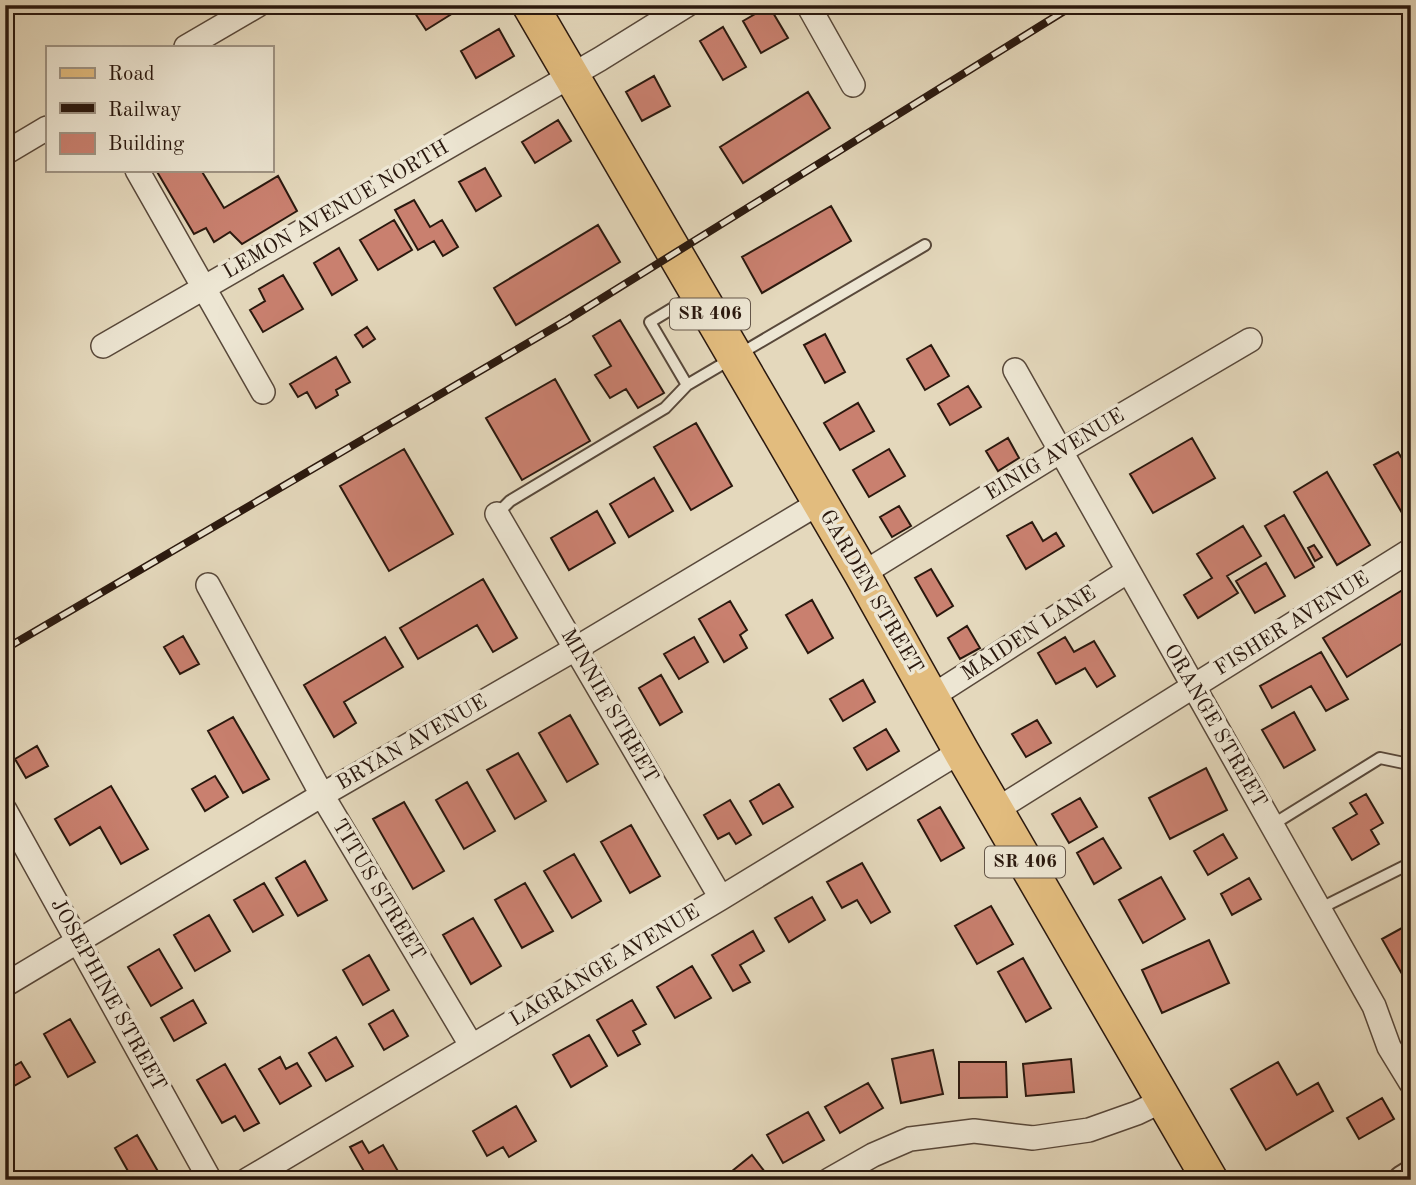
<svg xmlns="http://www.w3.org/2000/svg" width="1416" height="1185" font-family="'Old Standard TT',serif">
<rect width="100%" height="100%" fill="#e4d8bc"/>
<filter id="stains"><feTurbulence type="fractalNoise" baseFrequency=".00286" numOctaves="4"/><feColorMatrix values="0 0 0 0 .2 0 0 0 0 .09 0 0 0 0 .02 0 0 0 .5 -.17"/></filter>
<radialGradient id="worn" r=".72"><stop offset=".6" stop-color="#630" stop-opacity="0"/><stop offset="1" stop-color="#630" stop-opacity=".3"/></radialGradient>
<path fill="#c9806f" stroke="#2a180e" stroke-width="2" d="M420,5H466L426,30L413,10Z
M769,6L788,38L761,53L743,21Z
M723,27L746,67L723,80L700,41Z
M499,29L514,56L476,78L461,51Z
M654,76L670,106L642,121L626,92Z
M808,92L830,128L743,183L720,147Z
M558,120L571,141L535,163L522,142Z
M485,168L501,196L476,211L459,182Z
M156,170H201L224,208L278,176L297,211L242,244L230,232L214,242L206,228L194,234Z
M414,200L430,227L442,220L458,247L443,256L434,241L418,250L395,210Z
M831,206L851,241L762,293L742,257Z
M394,220L412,250L378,270L360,240Z
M598,225L620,262L516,325L494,288Z
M339,248L357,280L332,295L314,263Z
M283,275L303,309L263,332L250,310L265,301L259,289Z
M620,320L664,393L638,408L626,389L610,398L595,375L611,366L593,336Z
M367,327L375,339L363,347L355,335Z
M825,334L845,372L825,383L804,345Z
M931,345L949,376L925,390L907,359Z
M336,357L350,382L336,390L338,395L316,408L307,392L298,397L290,384Z
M555,379L590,441L522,480L486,418Z
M968,386L981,407L950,425L938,404Z
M858,403L874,431L840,450L824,423Z
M696,423L732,486L691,510L654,447Z
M1008,438L1019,458L998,471L986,451Z
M1192,438L1215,478L1153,513L1130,474Z
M404,449L453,534L389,571L340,486Z
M889,449L905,476L869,497L853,470Z
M1398,452L1411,473V514L1405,518L1374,465Z
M1327,472L1370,545L1337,565L1294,492Z
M654,478L673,511L629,537L610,504Z
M899,506L911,526L892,537L880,517Z
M597,511L615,543L569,570L551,538Z
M1284,515L1314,567L1295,578L1265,526Z
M1032,522L1043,541L1056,533L1064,546L1026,569L1007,536Z
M1243,526L1261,556L1227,576L1238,593L1198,618L1184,595L1212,578L1197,554Z
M1314,545L1322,557L1315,561L1308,548Z
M1266,563L1285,596L1255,613L1236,581Z
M931,569L953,606L937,616L915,578Z
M483,579L517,638L493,652L477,625L418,659L400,628Z
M1411,585V638L1347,677L1323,638Z
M812,600L833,638L808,653L786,615Z
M730,601L747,630L740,635L747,648L724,662L699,619Z
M967,626L980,648L960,659L948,638Z
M183,636L199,664L180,674L164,647Z
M385,637L403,667L344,702L356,723L334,737L304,685Z
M694,637L708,662L679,679L664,654Z
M1065,637L1074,652L1094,641L1115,676L1097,687L1085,668L1056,684L1038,653Z
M1321,652L1348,699L1326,711L1311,686L1272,708L1260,686Z
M661,675L682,712L660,725L639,688Z
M863,680L875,702L843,721L830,699Z
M1294,712L1315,750L1284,768L1262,730Z
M570,715L598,764L567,782L539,733Z
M1410,716H1411V735L1402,729Z
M233,717L269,779L243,793L208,731Z
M1037,720L1051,743L1026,757L1012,734Z
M886,729L899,751L867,770L854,748Z
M37,746L48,766L26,778L15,759Z
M518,753L546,801L515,819L487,770Z
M1206,768L1227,810L1170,839L1149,798Z
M215,776L228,797L205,811L192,789Z
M467,782L495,831L464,849L436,800Z
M779,784L793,807L763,824L750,801Z
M111,786L148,849L121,864L100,827L70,845L55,819Z
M1366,794L1383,823L1371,830L1379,844L1352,860L1333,828L1357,814L1350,803Z
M1080,798L1097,827L1069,843L1052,814Z
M730,800L751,835L736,844L729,833L718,839L704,815Z
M404,802L444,871L413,889L373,819Z
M940,807L964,848L941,861L918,820Z
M631,825L660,876L630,893L601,842Z
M1223,834L1237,858L1208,875L1194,851Z
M1103,838L1121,868L1094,884L1077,853Z
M574,854L601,901L572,918L544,871Z
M305,861L327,900L298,916L276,878Z
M862,863L890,912L871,923L857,900L842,908L827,882Z
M1161,877L1185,919L1143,943L1119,900Z
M1249,878L1261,899L1232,915L1221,894Z
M264,883L283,915L253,932L234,900Z
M525,883L553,931L522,948L495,900Z
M812,897L825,920L789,942L775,918Z
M991,906L1013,944L977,964L955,926Z
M209,915L230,951L195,971L174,935Z
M473,918L501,966L471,984L443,935Z
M1411,923V969L1402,974L1382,939Z
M753,931L764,951L740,965L750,982L733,991L712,955Z
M1209,940L1229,983L1162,1013L1142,970Z
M159,949L182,988L151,1006L128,967Z
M369,955L389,990L363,1005L343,970Z
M1023,958L1051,1008L1026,1022L998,972Z
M692,966L711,998L675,1018L657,987Z
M193,1000L206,1023L174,1041L161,1018Z
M632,1000L646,1024L633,1031L640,1044L618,1056L597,1020Z
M393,1010L408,1036L384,1050L369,1024Z
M70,1019L95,1062L68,1077L44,1034Z
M589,1035L607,1066L571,1087L553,1055Z
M336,1037L353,1066L326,1081L309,1053Z
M933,1050L943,1094L901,1103L892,1059Z
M280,1057L286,1069L297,1063L311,1086L280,1104L259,1069Z
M1071,1059L1074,1092L1026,1096L1023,1064Z
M21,1062L30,1077L5,1091V1071Z
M959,1062H1006L1007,1097L959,1098Z
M1278,1062L1297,1095L1318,1083L1333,1111L1266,1150L1231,1089Z
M225,1064L259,1123L244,1131L235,1116L222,1123L197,1080Z
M868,1083L883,1108L840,1133L825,1107Z
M1382,1098L1394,1119L1359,1139L1347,1118Z
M516,1106L536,1141L509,1157L503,1147L487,1156L473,1131Z
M808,1112L824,1140L783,1163L767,1135Z
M137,1135L163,1180H133L115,1148Z
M362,1141L369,1153L383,1145L403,1180H369L350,1147Z
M752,1155L771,1180H721Z
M1122,1172L1123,1180H1074Z"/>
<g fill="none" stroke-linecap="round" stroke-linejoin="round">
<g stroke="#58483a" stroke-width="14">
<path id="service" d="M687,385L650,322L693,296
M497,514L510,501L665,408L687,385L925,245
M1272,825L1380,758L1404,763L1411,770
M1319,909L1411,863"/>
</g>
<g stroke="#58483a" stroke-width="26">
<path id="minor" d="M808,5L853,85
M186,47L258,5
M5,153L47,128
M137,170L263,392
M103,346L600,59L687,5
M1015,370L1374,1006L1389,1047L1411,1083
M497,514L721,898
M862,574L1061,451L1250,340
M208,585L322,795L471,1045
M931,697L1128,571
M5,810L210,1180
M996,810L1411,550
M5,985L322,795L575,649L819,503
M247,1180L721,898L961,751
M829,1180L873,1155L910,1139L974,1131L1033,1138L1089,1130L1137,1113L1162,1101"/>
</g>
<g stroke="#58483a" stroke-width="32">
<path id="tertiary" d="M1403,1180L1411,1175"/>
</g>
<g stroke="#2a180e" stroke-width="38">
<path id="primary" d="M530,5L862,574L961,751L1210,1180"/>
</g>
<use href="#service" stroke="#ede6d3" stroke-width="10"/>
<use href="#minor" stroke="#ede6d3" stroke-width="23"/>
<use href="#tertiary" stroke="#ede6d3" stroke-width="28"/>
<use href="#primary" stroke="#e2bc7e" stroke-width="35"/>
<g stroke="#2a180e" stroke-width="8">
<path id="rail" d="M5,649L567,320L1074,5"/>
</g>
<use href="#rail" stroke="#ede6d3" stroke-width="5" stroke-dasharray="16" stroke-linecap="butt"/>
</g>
<g text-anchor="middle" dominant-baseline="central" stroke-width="7" stroke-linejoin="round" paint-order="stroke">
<g fill="#ede6d3" stroke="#645649" stroke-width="2">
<rect x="670" y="298.5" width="80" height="31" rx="5"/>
<rect x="985" y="846.5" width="80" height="31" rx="5"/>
</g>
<g font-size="19" font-weight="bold" fill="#2a180e">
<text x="710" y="314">SR 406</text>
<text x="1025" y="862">SR 406</text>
</g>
<g font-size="21" fill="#2a180e" stroke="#ede6d3">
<text transform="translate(336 210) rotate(-30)">LEMON AVENUE NORTH</text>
<text transform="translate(1055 455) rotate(-31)">EINIG AVENUE</text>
<text transform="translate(871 592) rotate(60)">GARDEN STREET</text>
<text transform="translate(1292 624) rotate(-32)">FISHER AVENUE</text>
<text transform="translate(1029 634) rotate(-33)">MAIDEN LANE</text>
<text transform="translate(609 706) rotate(60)">MINNIE STREET</text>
<text transform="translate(1215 726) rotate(60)">ORANGE STREET</text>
<text transform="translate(412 743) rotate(-30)">BRYAN AVENUE</text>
<text transform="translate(378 890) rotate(59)">TITUS STREET</text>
<text transform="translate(605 966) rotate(-31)">LAGRANGE AVENUE</text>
<text transform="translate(108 995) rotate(61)">JOSEPHINE STREET</text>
</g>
</g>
<rect width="1416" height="1185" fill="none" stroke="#e4d8bc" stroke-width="28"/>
<rect x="7" y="7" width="1402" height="1171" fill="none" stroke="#2a180e" stroke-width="3.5"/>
<rect x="14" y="14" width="1388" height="1157" fill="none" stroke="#2a180e" stroke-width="2"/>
<rect x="46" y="46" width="228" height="126" fill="#ede6d3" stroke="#9f9484" stroke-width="2"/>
<rect x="60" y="68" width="35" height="10" fill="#e2bc7e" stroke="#9f9484" stroke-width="2"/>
<text x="108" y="80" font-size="21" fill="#2a180e">Road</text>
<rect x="60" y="103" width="35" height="10" fill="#2a180e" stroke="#9f9484" stroke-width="2"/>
<text x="108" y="116" font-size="21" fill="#2a180e">Railway</text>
<rect x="60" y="133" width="35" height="21" fill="#c9806f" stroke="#9f9484" stroke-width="2"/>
<text x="108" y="150" font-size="21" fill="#2a180e">Building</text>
<rect width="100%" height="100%" filter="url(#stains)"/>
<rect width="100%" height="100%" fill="url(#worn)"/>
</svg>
